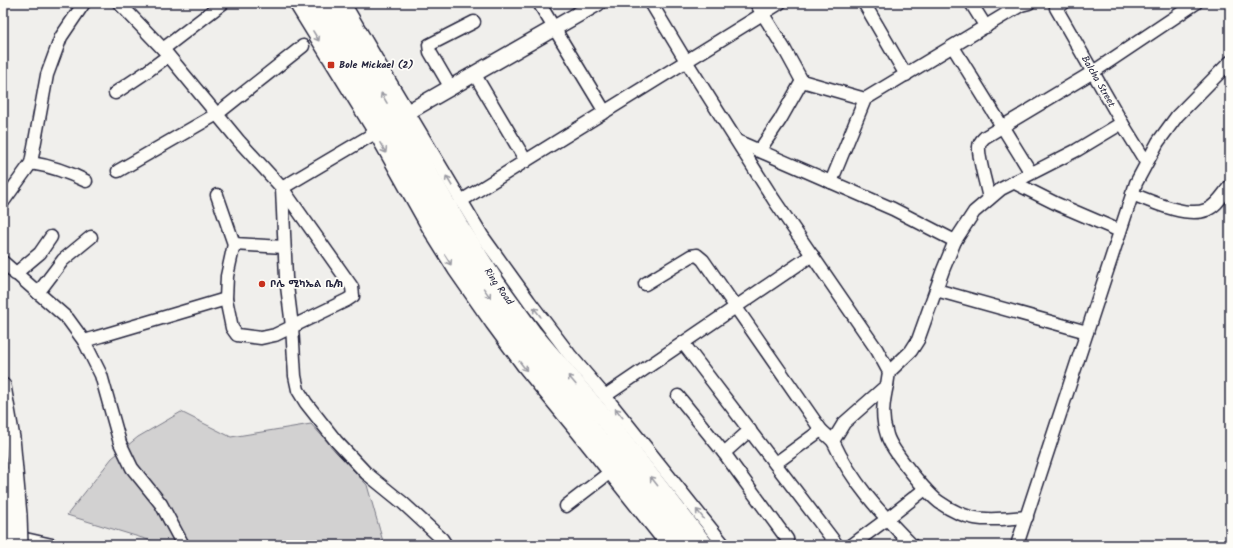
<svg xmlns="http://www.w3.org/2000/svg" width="1233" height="548" font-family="Kalam,'Noto Sans Ethiopic',sans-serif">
<rect width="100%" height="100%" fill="#f0efec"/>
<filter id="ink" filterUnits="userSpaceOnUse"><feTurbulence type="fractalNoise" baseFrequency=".025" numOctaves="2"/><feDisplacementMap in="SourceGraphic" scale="8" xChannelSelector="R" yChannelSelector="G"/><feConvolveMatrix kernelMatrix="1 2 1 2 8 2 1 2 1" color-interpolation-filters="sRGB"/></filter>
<g filter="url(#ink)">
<path fill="#d2d1d1" stroke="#7a7a86" d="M181,412L231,437L311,424L367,485L384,545H165L67,515L112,458L138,437Z"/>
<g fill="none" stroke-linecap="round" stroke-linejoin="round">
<g stroke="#22223b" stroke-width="15">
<g id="minor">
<path d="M119,3L163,49L239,141L282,188L352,287L353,296L347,300L275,335L261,338L237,335L232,328L226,299L227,276L234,244"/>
<path d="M295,3L375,133L430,231L455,271L492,324L523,366L577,432L667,545"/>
<path d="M344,3L383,70L483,237L529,301L570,355L605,396L724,545"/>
<path d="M539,3L605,112"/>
<path d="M651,3L686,61L774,200L877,350L889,372L887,385L844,423L833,441C851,481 881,514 912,545"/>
<path d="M756,3L785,50L802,81L865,99"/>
<path d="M864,3L906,75"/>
<path d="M971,3L986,27"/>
<path id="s1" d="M1064,3L1056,8L1122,123L1146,162"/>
<path d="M953,47L1031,173"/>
<path d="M163,49L223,3"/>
<path d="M475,75L526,161"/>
<path d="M451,88L430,52L429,45L474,22"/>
<path d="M115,93L145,73L168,56"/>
<path d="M739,142L893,209L955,241"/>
<path d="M759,151L780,120L802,81"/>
<path d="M31,163C51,166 68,172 86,181"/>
<path d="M118,171L217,114L303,46"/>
<path d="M831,182L865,99L1021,5L1029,3"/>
<path d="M1013,182L1057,204L1120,231"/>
<path d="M282,188L286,278L292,326L295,376L298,390L306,403L336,441L366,473L403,503L442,539L446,545"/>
<path d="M282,188L375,133"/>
<path d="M1132,194C1150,201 1187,218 1206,210C1217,206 1223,194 1230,186"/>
<path d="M217,195L234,244L284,247"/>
<path d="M989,199C987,186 978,159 979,147C979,142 982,140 985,137L1093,72L1196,3"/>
<path d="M461,201L780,3"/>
<path d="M3,202L31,163L47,75L61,37L84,3"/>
<path d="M3,262L68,319L84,341L101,375L120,443L132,468L161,504L183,545"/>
<path d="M15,274L40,253L51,237"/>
<path d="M645,284L691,256L697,255L703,260L821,430L833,441"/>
<path d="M936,290L1087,332"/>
<path d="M38,293L63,260L91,237"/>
<path d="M84,341L226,299"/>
<path d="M683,343L837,545"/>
<path d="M889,372L911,351L918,340L943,270L955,241L974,212L1001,189L1077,150L1122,123"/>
<path d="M887,385C883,403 881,417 887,435C891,450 926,492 939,502C949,509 963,516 975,518C992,521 1010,518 1027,517"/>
<path d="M605,396L812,255"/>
<path d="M678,396L724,453L787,539"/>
<path d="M724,453L750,430"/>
<path d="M776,463L821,430"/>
<path d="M566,506L609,473"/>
<path d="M12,536L52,545"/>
<path d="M852,545L887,519L925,489"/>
<path d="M1017,545L1136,183L1158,142L1177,116L1230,62"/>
</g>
</g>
<g stroke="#22223b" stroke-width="18">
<path id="major" d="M408,112L598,3
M3,386L12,438L19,515
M3,475L7,516"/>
</g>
<g stroke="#22223b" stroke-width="21">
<g id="highway">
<path d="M309,3L440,223L471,270L515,333L550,378L684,545"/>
<path id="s2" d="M328,3L357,51L460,228L495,282L532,333L606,420L704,545"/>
</g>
</g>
<use href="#minor" stroke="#fdfcf7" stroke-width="12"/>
<use href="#major" stroke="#fdfcf7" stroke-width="15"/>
<use href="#highway" stroke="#fdfcf7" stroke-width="18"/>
<g stroke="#22223b" stroke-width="18" stroke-linecap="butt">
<path id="major-bridge" d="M19,515L20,545
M7,516L8,545"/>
</g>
<use href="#major-bridge" stroke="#fdfcf7" stroke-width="15"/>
</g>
<defs><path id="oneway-shaft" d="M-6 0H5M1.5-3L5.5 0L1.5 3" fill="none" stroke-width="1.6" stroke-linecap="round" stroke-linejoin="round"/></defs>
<g stroke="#9a9aa2">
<use href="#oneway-shaft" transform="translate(316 36) rotate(59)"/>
<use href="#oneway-shaft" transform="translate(384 98) rotate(-120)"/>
<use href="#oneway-shaft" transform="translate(383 148) rotate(60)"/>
<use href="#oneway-shaft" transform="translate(449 181) rotate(-121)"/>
<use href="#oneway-shaft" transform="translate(448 260) rotate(58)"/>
<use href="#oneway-shaft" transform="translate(487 293) rotate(55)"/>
<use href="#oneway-shaft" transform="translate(537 312) rotate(-128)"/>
<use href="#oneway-shaft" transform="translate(523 366) rotate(52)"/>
<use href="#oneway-shaft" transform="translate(572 380) rotate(-130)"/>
<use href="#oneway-shaft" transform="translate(619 413) rotate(-129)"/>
<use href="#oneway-shaft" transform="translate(654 481) rotate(-128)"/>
<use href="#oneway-shaft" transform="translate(700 514) rotate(-129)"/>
</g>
</g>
<g fill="#c8321e" stroke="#fdfcf7" stroke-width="1.5">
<rect x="327" y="61" width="8" height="8" rx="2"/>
<circle cx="262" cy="284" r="4"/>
</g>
<g text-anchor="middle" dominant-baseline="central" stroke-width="3.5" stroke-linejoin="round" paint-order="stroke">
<g font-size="10" font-weight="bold" fill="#22223b" stroke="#fdfcf7" text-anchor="start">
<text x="339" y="65">Bole Mickael (2)</text>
<text x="270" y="284">ቦሌ ሚካኤል ቤ/ክ</text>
</g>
<g font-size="10" fill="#22223b" stroke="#fdfcf7">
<text stroke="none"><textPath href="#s1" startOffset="94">Balcha Street</textPath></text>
<text stroke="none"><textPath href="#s2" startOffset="331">Ring Road</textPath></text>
</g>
</g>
<rect width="1233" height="548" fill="none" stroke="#fdfcf7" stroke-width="16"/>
<rect x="8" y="8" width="1217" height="532" fill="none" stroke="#22223b" stroke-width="1.5" filter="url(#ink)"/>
</svg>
